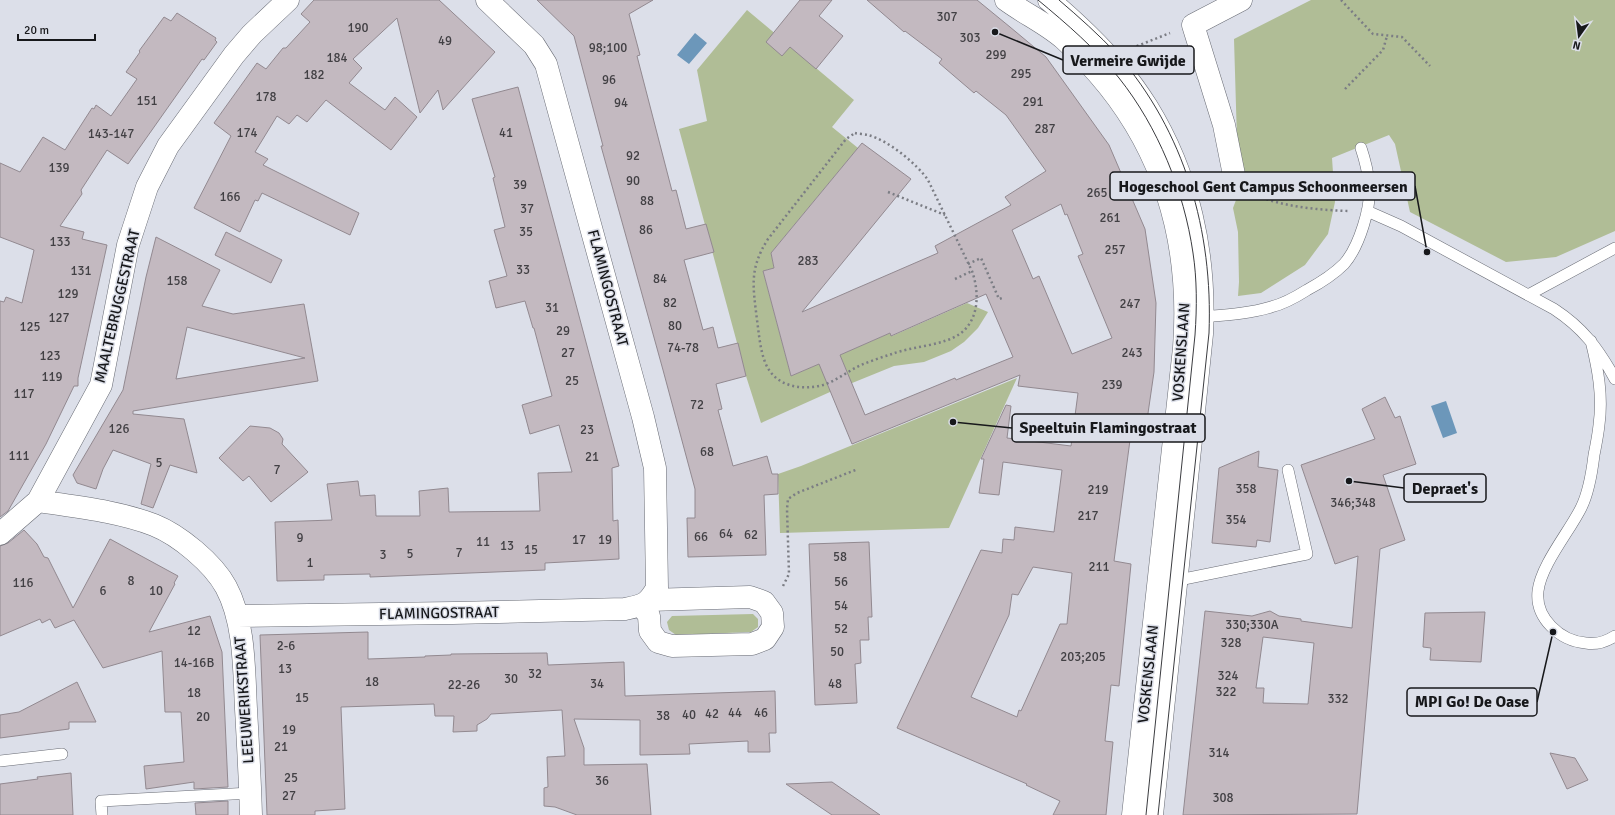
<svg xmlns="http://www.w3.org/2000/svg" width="1615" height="815" font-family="Signika,sans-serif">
<rect width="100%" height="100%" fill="#dcdfe9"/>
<path fill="#b0bd96" d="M1311,0H1615V231L1556,257L1506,262L1410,212L1395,144L1389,135L1332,158L1335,202L1328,234L1305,265L1261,293L1238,296L1239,282L1238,232L1233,208L1236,200H1235L1238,174L1234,39Z
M747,10L854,100L832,127L858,148L771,253L774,268L763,271L791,376L890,333L892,336L967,303L988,312L978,328L964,342L951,351L924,362L894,366L830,392L761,423L746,376L679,129L707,121L697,70Z
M1017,378L949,528L780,533L778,474L801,466Z
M753,614L758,619V627L751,632L676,635L669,630L667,622L672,616Z"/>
<path fill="#6c97ba" d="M695,33L707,43L689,64L677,55Z
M1446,401L1457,433L1443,438L1431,406Z"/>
<path fill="#c3b9c0" stroke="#928990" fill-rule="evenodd" d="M314,0H439L495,52L443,110L438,90L420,113L397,18L353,59L362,68L349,83L385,110L395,97L417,117L391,150L326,100L307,122L297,115L289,124L277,116L255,152L268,159L263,165L359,213L350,235L262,193L258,201L255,200L240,232L194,208L231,136L214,123L257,63L266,69L283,48H286L310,22L301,14Z
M537,0H653L629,14L640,55L637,56L672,191L676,190L686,229L706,224L714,252L684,260L703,330L713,327L718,348L738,343L746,376L716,384L722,409L718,410L724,432L733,466L767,456L772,474H778V494L764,495L766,555L688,557L687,518H695V489L663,370L601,146H603L574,36Z
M800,0H832L819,16L843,36L816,69L790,47L782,56L766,42Z
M867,0H977L1010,27L1046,57L1109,145L1145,229L1156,303L1154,372L1146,427L1132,425L1114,561L1131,564L1119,686L1111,685L1105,741L1113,742L1106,815H1053L1060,801L1026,785L1027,784L897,728L981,550L1002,553L1003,539L1014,540L1015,527L1054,532L1062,470L1003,462L999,495L979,493L984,459H981L1006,405L1011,406L1007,438L1071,446L1078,393L1018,386L1020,375L852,444L819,364L791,376L763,271L774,268L771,253L862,143L911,179L802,312L938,253L935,246L1011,205L1005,197L1046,171L1006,115L976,91L974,93L939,63L942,59L905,31L904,32ZM1061,204L1065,215L1067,214L1083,254L1078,256L1112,338L1072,354L1039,276L1033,279L1012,230ZM986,294L1013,357L956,380L955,378L865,415L840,355L890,333L891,336ZM1033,567L1072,573L1067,624H1060L1021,711L1019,710L1017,717L971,697L1009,615L1012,594L1018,595Z
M177,13L216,38L215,40L217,42L204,60L202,59L128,164L107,150L81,190L82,194L60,226L84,232L82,239L107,245L78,378V386H74L46,444L8,511L0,517V301L4,302L6,297L22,303L34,250L0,237V163L20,172L43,137L65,150L92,108L94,109L96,105L111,116L137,79L126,72L140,52L139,51L164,17L171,21Z
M518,87L619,466L612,468L613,521L618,520L619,559L545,563V570L370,577V574L324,575V580L277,581L275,522L332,520L327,484L358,481L360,496L375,495L376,516H420L419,491L448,488L449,512L540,511L538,473L572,472L559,425L530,434L526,419L522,405L552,396L534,328H533L525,301L496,308L489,281L507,276L494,230L505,227L493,178L495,177L472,99Z
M226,232L282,260L271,283L215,255Z
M156,237L220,270L202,306L233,314L304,304L318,381L133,411V414L184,419L197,473L170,465L153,508L141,504L151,464L113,450L103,469L96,489L77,483L73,475L123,390L146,277ZM187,327L305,358L176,379Z
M1385,397L1395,418L1400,416L1416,464L1383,475L1405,540L1380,549L1357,814L1183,815L1205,611L1252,616L1270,611L1279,616L1301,619V621L1352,628L1358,556L1335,564L1301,465L1375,439L1362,409ZM1263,637L1314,643L1308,704L1263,703L1264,688H1256Z
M250,426L270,428L279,433L283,439L282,444L308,472L271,502L249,476L243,481L219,458Z
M1259,451L1258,467L1278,470L1270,542L1257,540L1256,547L1212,543L1219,468Z
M24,530L37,544L44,557L48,558L73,608L110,539L178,576L174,583L175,584L149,632L210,616L222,652L228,787L194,789V782L146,789L144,766L184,762L181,712H165L162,651L103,668L74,620L55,628L50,619L42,623L40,619L0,636V546L8,543Z
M869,542L872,617H868L869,640H860L861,663L855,664L857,703L815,705L809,544Z
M1485,612L1481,662L1430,660L1431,648L1423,647L1425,613Z
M368,632V659L425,657V656L451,655V654L547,653L548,665L624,662L625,696L775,691L776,733H769L770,752H748V741L689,744L690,754L640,755V720L574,719L584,748V765L647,764L651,815H577L555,807L544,806V788L548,787L547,757L565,756L562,710L491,714L487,719L477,725V731L453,732L454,716H435L434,704L341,707L345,809L315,811V815H267L260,635Z
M77,682L96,722H69V729L0,738V715L19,712Z
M1550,753L1575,758L1588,780L1567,789Z
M71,773L73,815H0V784L38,779L37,777Z
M832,782L880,815H832L786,784Z
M228,801V815H196L195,803Z"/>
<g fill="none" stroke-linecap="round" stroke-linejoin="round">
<g stroke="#686b74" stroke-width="12">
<path id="lane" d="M1367,211L1401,226L1554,309C1583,328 1598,348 1615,379
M1528,295L1615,248
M1199,317C1223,315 1248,314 1271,307C1283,304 1296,297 1307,290C1320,283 1333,275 1344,264C1359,247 1372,206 1369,184C1368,172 1365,160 1361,148
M1591,341C1598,369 1603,396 1599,425C1598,435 1596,445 1594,455C1592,472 1589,492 1581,508C1569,532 1541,565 1538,591C1535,618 1560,641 1586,643C1596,645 1607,641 1615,636
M1174,581L1307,554L1288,470
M0,761L62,754
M102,815L101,801L251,793"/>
</g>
<g stroke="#686b74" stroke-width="23">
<path id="street" d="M1236,185L1224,125L1193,25L1241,0
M38,501C76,507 117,511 154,525C179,535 213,563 226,587C245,622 244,671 246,709C248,744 250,780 251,815
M0,534L38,501L101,385L128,245L147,187L168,146L234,55L252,34L288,0
M642,605L649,616L650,631L658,642L672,646L752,644L765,639L773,627L772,613L764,602L750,597L649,600
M237,616L453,613L625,609C644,605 647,605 657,588L655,468L643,417L546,64L534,45L487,0"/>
</g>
<g stroke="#686b74" stroke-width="23">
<path id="secondary" d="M1006,0C1025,14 1047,24 1064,39C1156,122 1193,226 1184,348L1133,815
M1049,0C1076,23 1102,47 1124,75C1133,85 1140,96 1147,107C1189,175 1206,254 1202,334L1152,815"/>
</g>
<path stroke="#7b7d84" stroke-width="2.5" stroke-dasharray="2 3" stroke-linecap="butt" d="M1341,0L1373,34L1402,37L1430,66
M1132,48L1170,33
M1345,89L1383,50L1387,36
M855,133C859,134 864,134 868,135C888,140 917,164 928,180L972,271C979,291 980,318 961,333C944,346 912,346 892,354C882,357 871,361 861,365C848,371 836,381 823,385C800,391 774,386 765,362C760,349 759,334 757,320C753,286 749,269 768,239L846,139Z
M888,192L945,215
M1257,196C1286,207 1318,210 1349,211
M968,264L981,258L999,299L1002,298
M955,279L972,271
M783,586L789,574L787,509L788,499L797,493L858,469"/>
<use href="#lane" stroke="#fff" stroke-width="11"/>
<use href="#street" stroke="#fff" stroke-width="22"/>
<use href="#secondary" stroke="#fff" stroke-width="22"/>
<path stroke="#3b3c40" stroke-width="1" d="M1038,0C1067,24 1096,49 1119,78C1158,127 1184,191 1193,253C1197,279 1197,307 1195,335L1146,815
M1059,0C1079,17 1099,35 1117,54C1185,132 1213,231 1209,333L1158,815"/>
</g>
<g text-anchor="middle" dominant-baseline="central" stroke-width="3" stroke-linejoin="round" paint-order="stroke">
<g font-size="13" fill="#424044">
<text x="947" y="17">307</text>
<text x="358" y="28">190</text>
<text x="970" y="38">303</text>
<text x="445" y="41">49</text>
<text x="608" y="48">98;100</text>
<text x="996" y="55">299</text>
<text x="337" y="58">184</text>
<text x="1021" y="74">295</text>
<text x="314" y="75">182</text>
<text x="609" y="80">96</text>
<text x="266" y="97">178</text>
<text x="147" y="101">151</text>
<text x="1033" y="102">291</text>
<text x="621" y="103">94</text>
<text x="1045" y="129">287</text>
<text x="247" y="133">174</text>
<text x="506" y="133">41</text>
<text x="111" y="134">143-147</text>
<text x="633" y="156">92</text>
<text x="59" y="168">139</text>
<text x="633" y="181">90</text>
<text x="520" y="185">39</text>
<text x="1097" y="193">265</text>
<text x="230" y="197">166</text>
<text x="647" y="201">88</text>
<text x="527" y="209">37</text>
<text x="1110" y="218">261</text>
<text x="646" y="230">86</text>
<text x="526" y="232">35</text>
<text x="60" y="242">133</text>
<text x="1115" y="250">257</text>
<text x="808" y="261">283</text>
<text x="523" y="270">33</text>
<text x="81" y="271">131</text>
<text x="660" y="279">84</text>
<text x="177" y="281">158</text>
<text x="68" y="294">129</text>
<text x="670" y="303">82</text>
<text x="1130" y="304">247</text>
<text x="552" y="308">31</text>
<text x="59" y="318">127</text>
<text x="675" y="326">80</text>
<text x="30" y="327">125</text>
<text x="563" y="331">29</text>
<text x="683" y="348">74-78</text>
<text x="568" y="353">27</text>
<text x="1132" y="353">243</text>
<text x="50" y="356">123</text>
<text x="52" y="377">119</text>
<text x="572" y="381">25</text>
<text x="1112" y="385">239</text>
<text x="24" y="394">117</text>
<text x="697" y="405">72</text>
<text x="119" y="429">126</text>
<text x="587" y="430">23</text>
<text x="707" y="452">68</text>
<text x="19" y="456">111</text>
<text x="592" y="457">21</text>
<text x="159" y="463">5</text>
<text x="277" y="470">7</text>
<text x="1246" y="489">358</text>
<text x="1098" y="490">219</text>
<text x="1353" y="503">346;348</text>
<text x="1088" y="516">217</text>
<text x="1236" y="520">354</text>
<text x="726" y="534">64</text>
<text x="751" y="535">62</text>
<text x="701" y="537">66</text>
<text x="300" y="538">9</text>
<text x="579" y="540">17</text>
<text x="605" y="540">19</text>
<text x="483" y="542">11</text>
<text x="507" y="546">13</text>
<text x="531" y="550">15</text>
<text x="459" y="553">7</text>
<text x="410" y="554">5</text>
<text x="383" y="555">3</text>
<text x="840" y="557">58</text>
<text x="310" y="563">1</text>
<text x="1099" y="567">211</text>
<text x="131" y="581">8</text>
<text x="841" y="582">56</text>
<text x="23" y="583">116</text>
<text x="103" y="591">6</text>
<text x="156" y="591">10</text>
<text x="841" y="606">54</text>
<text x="1252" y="625">330;330A</text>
<text x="841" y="629">52</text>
<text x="194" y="631">12</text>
<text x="1231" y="643">328</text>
<text x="286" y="646">2-6</text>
<text x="837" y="652">50</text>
<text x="1083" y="657">203;205</text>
<text x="194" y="663">14-16B</text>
<text x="285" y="669">13</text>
<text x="535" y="674">32</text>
<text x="1228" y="676">324</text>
<text x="511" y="679">30</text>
<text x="372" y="682">18</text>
<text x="597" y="684">34</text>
<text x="835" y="684">48</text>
<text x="464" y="685">22-26</text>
<text x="1226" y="692">322</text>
<text x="194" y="693">18</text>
<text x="302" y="698">15</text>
<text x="1338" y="699">332</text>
<text x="735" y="713">44</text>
<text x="761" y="713">46</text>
<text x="712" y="714">42</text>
<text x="689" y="715">40</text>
<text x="663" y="716">38</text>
<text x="203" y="717">20</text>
<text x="289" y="730">19</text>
<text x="281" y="747">21</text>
<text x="1219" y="753">314</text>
<text x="291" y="778">25</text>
<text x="602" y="781">36</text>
<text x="289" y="796">27</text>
<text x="1223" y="798">308</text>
</g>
<g font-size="15" fill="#17181b" stroke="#dcdfe9">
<text transform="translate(608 288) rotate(75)">FLAMINGOSTRAAT</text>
<text transform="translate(117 306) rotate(-77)">MAALTEBRUGGESTRAAT</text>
<text transform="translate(1181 352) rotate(-86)">VOSKENSLAAN</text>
<text transform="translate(439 613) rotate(-1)">FLAMINGOSTRAAT</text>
<text transform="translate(1148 674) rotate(-84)">VOSKENSLAAN</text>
<text transform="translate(244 700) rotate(-94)">LEEUWERIKSTRAAT</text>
</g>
</g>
<path fill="none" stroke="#17181b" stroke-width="1.5" d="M995 32L1063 60M1427 252L1415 186M953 422L1012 428M1349 481L1404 488M1553 632L1537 702"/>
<g fill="#17181b" stroke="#dcdfe9" stroke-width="1.5">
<circle cx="995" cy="32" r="4"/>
<circle cx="1427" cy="252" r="4"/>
<circle cx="953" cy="422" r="4"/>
<circle cx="1349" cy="481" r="4"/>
<circle cx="1553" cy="632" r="4"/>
</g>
<g fill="#dcdfe9" stroke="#17181b" stroke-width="1.5">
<rect x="1063" y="46" width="131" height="28" rx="4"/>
<rect x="1110" y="172" width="305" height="28" rx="4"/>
<rect x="1012" y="414" width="193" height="28" rx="4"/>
<rect x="1404" y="474" width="82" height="28" rx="4"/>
<rect x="1407" y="688" width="130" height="28" rx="4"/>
</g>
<g font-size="16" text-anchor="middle" font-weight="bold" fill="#17181b">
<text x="1128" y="66">Vermeire Gwijde</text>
<text x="1263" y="192">Hogeschool Gent Campus Schoonmeersen</text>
<text x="1108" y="433">Speeltuin Flamingostraat</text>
<text x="1445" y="494">Depraet's</text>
<text x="1472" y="707">MPI Go! De Oase</text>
</g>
<g transform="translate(1579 36) rotate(194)" stroke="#dcdfe9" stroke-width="3" paint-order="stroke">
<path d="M0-3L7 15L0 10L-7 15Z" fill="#17181b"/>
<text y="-6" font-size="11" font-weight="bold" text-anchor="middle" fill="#17181b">N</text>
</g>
<path d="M18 34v6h77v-6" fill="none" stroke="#17181b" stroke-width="2"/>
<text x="24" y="34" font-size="12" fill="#17181b" stroke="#dcdfe9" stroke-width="3" paint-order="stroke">20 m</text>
</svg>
